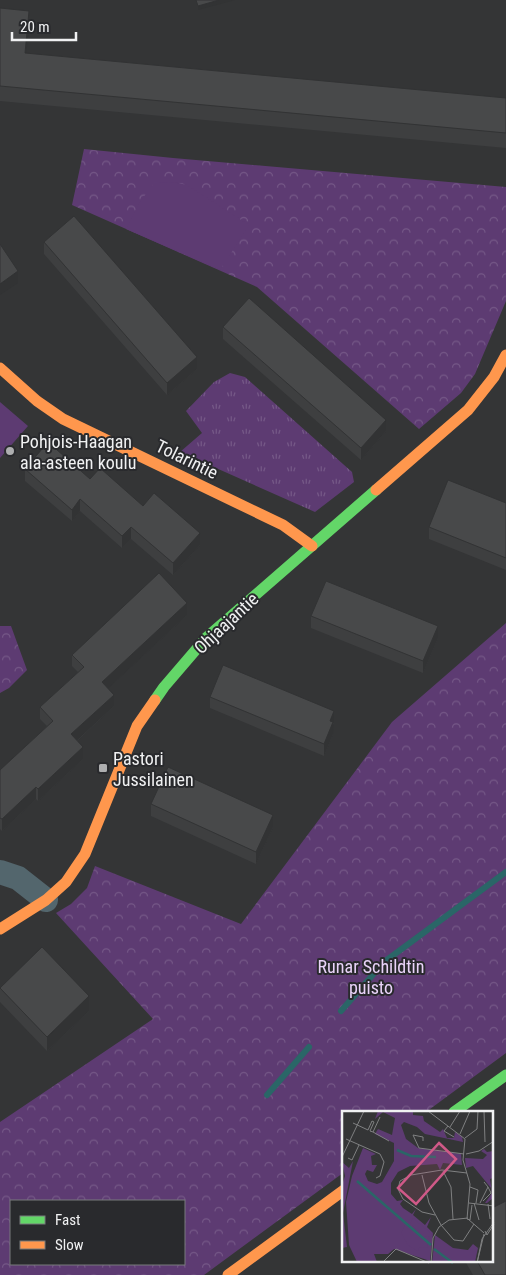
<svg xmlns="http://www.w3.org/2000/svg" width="506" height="1275" font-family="'Roboto Condensed',sans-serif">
<defs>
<pattern id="grass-tufts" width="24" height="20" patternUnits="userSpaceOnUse" patternTransform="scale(1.25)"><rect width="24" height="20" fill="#5d3b72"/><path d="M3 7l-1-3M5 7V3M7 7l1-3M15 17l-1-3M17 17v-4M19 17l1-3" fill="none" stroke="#755887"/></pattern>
<pattern id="park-crowns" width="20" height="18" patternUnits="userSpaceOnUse" patternTransform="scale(1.25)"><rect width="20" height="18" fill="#5d3b72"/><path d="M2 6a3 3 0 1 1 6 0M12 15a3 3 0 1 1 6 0" fill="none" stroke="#755887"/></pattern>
</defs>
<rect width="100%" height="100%" fill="#343536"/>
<path fill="url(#grass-tufts)" d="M230,373L245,377L352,472L354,482L315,512L180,452L202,433L186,411L214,382Z"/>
<path fill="url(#park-crowns)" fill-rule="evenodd" d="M84,149L173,158L506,187V301L475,374L461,393L419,429L257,287L72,205Z
M506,623V1053L426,1112H344L343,1173L204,1275H0V1122L153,1019L56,913L71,904L87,888L95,866L241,924L392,722ZM11,1201H184V1264H11Z
M0,626H11L27,670L9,688L0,693Z"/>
<path fill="#5d3b72" d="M173,182L187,185L249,225L220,270L126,229L140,202L154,183Z
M0,402L28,426L0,458Z"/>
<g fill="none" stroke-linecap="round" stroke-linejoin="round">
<path stroke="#2a6667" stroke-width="6" d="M341,1011L384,962L506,872
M267,1095L309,1047"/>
<path stroke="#53666d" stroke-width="24" d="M0,872L18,878L46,900"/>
<path stroke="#63d668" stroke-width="11" d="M155,700L164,687L206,638L376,490
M454,1112L506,1075"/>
<path stroke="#ff974d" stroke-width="11" d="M0,368L37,401L63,419L283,525L312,546
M376,490L468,410L494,377L506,355
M0,929L46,900L66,882L85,854L137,726L155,700
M228,1275L344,1190"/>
</g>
<path fill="#3e3f40" d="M0,8L29,26L26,54L506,98V148L0,101Z
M44,242L197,369L167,395L44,254Z
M223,327L386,431L361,460L223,339Z
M25,469L90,479L143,506L200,545L173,575L131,539L122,548L80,511L72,521L25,481Z
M506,503V570L429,539V527Z
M187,615L108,688L114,706L77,741L83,759L38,801L36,799L2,831L0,829V770L47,726L40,719V707L78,672L72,666V655Z
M311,616L438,638L423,673L311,628Z
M210,697L334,723L333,725V734L324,756L210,708Z
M151,804L273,827L256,864L151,816Z
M0,988L89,1011L47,1051L0,1002Z
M465,1261H492L506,1275H473Z"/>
<path fill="#323334" d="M219,0H235L198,10V6Z
M29,11V26L25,68V53Z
M18,271V283L0,295V284Z
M197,357V369L167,395V383Z
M386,420V431L361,460V448Z
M80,499V511L72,521V510Z
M131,527V539L122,548V536Z
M200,533V545L173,575V563Z
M187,603V615L102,694V682Z
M438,626V638L423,673V661Z
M114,695V706L71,746V734Z
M334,711L333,734L324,756V744L330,721Z
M83,747V759L38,801V789Z
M36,787V799L2,831V819Z
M273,815V827L256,864V852Z
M89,996V1011L47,1051V1037Z"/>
<path fill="#48494a" stroke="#323334" d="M196,0H219L198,6Z
M0,8L29,11L25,53L506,98V133L0,86Z
M74,216L197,357L167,383L44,242Z
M0,244L18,271L0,284Z
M249,298L386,420L361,448L223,327Z
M48,442L90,479L100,468L143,506L154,493L200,533L173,563L131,527L122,536L80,499L72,510L25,469Z
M448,480L506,503V558L429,527Z
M159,573L187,603L102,682L114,695L71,734L83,747L38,789L36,787L2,819L0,818V770L53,721L40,707L84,667L72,655Z
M326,581L438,626L423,661L311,616Z
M223,665L334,711L330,721L333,722L324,744L210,697Z
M168,767L273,815L256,852L151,804Z
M42,947L89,996L47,1037L0,988Z
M506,1201V1275H485L477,1261H492V1208Z"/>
<g fill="#aeafb0" stroke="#292a2d" stroke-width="2">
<circle cx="10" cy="451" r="5"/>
<rect x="98" y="763" width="10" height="10" rx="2.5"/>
</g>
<g text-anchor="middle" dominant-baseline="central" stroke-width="4" stroke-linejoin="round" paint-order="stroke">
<g font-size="18" fill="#f0f1f2" stroke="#292a2d" text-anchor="start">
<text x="20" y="441">Pohjois-Haagan<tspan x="20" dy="21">ala-asteen koulu</tspan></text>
<text x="113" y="758">Pastori<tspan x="113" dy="21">Jussilainen</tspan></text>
</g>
<g font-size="18" fill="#f0f1f2" stroke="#292a2d">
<text transform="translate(187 459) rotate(26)">Tolarintie</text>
<text transform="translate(226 623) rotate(-43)">Ohjaajantie</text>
</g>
<g font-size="18" fill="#e9d3f9" stroke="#292a2d">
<text x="371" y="966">Runar Schildtin<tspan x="371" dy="21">puisto</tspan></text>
</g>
</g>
<g transform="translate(342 1111)">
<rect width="151" height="151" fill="#343536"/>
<path d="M11,50L1,102L5,136L0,137V74L3,65L0,51L7,57Z" fill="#5d3b72"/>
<path d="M36,0H71V4L81,5L82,10L98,21L101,18L105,27H112L113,21L120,26L121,31L83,23L75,16L62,11L59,14L64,28L76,37L119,43L120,54L101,52L98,59L95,53L68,55L56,61L49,72V83L55,90L61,89L58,93L61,97L70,103L74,98L71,104L83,114L89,106L85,116L91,122L88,150L52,138L46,143H32L35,151H15L7,134L4,91L10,65L21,37L34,43L29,45L30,54H35L31,61L25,59L23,63L26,70L35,73L40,71L52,50V32L33,23L36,18L50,24L53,7L41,1L33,8ZM142,38L145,41L151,40V67L148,68L151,87L145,92H143L150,82L149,77L131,55L124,57L123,47L141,48L145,44L139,40ZM93,124L111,137L126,139L131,133L136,137L133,151L90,152Z" fill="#5d3b72"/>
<path d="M64,112L84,130L86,136L77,137L76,140L66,134L59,122Z" fill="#5d3b72"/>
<path d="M71,107L91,124L90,125L82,126L68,113Z" fill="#5d3b72"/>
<path fill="none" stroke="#2a6667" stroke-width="2.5" d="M55,39L69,45L94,46M15,70L89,134M92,138L111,152"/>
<path fill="none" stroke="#7f8081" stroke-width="1" d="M86,0L123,28L121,49L128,73L125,108L128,109M142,0L143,31M11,12L26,19M106,15L102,20L112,26M108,16L118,0M26,19L30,10L32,11L28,20M28,20L31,21L38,6M31,21L47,30M118,23L128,0M123,27L135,18L136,0M4,28L38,43L42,51L38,65L34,67M81,30V26L71,24L77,37L122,43M124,43L137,40L152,30M0,46L22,0M6,47L10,49L17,34M101,60L109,76L111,108M80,64L87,92L99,114L112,129L121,130L132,113M128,76L136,79L134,92M141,90L149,82L146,76M127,92L152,95M132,92L137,109M138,92L146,76L142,71M146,93L148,108M93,104L80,101L61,88L56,78L58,70L69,64L100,59L125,62M126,108L142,122M128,109L130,94M143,120L145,124L152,113M40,152L54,138L87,152M89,152L91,127L97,116L107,109L126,107M135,152L142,123M135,152L140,128L152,111"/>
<path fill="#d05988" fill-opacity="0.15" stroke="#d05988" stroke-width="2.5" d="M97,32L114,48L74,93L56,77Z"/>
<rect width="151" height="151" fill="none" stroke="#f0f1f2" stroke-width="2.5"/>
</g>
<rect x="10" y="1200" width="175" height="65" fill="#292a2d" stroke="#797a7c"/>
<rect x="20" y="1216" width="25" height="8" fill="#63d668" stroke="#797a7c"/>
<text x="55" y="1225" font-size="15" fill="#f0f1f2">Fast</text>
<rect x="20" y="1241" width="25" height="8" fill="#ff974d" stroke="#797a7c"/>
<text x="55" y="1250" font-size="15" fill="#f0f1f2">Slow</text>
<path d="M12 32v8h64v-8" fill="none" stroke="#f0f1f2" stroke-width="2.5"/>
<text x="20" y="32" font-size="15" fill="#f0f1f2" stroke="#292a2d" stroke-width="4" paint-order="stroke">20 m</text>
</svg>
